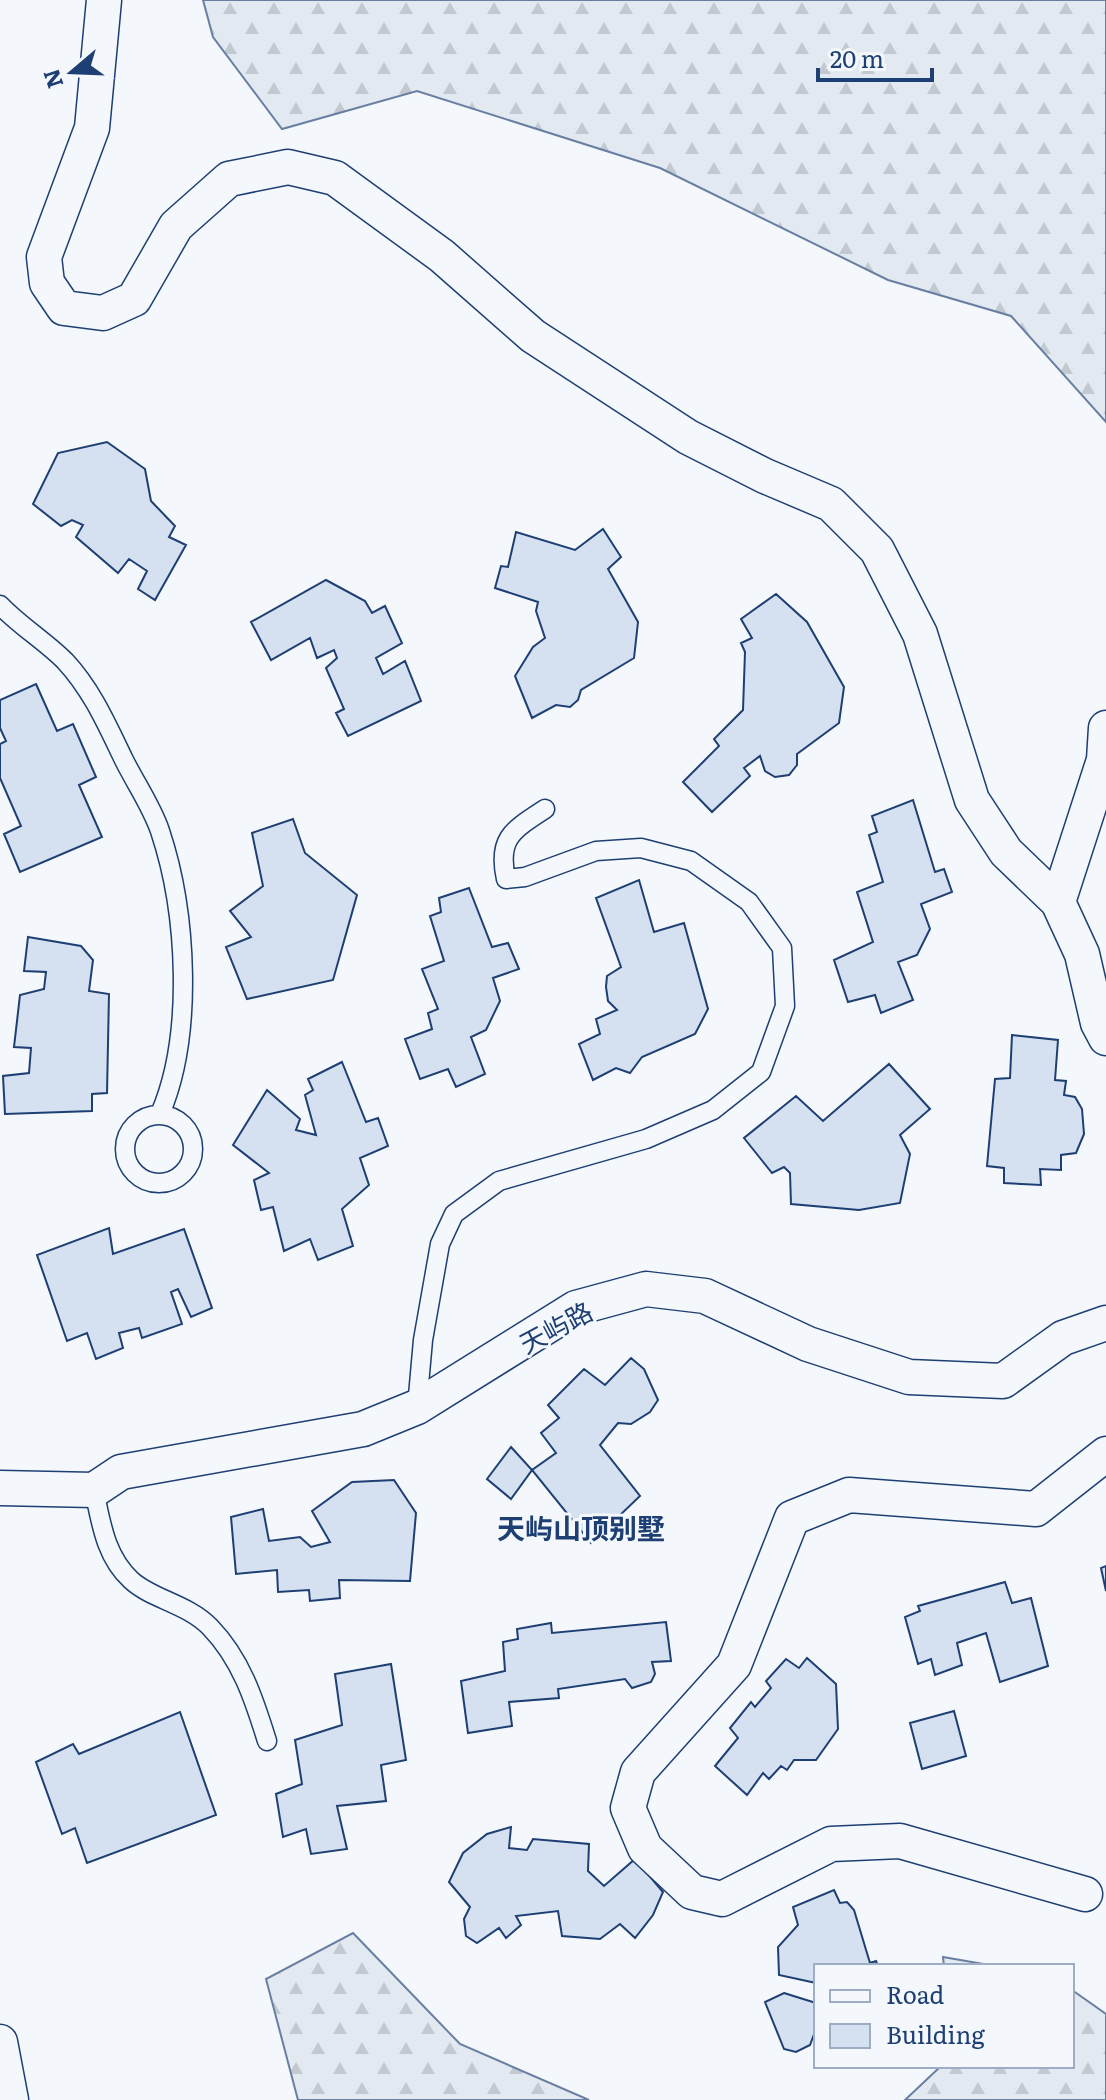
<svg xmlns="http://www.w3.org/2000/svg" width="1106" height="2100" font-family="Literata,'Noto Sans SC',serif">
<defs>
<pattern id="forest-firs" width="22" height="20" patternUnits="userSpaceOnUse" patternTransform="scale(2)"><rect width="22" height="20" fill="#e3e9f0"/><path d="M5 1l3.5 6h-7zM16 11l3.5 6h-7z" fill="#c2c9d1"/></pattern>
</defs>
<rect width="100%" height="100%" fill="#f4f7fb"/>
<path fill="url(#forest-firs)" stroke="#687fa3" stroke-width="2" d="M203,0H1106V422L1011,316L888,280L660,168L417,91L282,129L213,37Z
M353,1933L460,2044L589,2100H298L266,1979Z
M943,1957L995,1966H944Z
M1072,1990L1106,2014V2100H905L941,2066H1072Z"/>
<path fill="#d5e0f0" stroke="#1d3f73" stroke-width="2" d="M107,442L145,469L151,501L175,526L169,537L186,545L155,600L138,589L147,571L129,559L118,573L76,537L83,525L72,520L61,526L33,504L58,453Z
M603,529L621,557L608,569L638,622L634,658L581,690L578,700L570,707L556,705L532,718L515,676L533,647L545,638L536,611L538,602L495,588L501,566L508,567L516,532L575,550Z
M326,580L365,601L372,613L385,606L402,643L376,658L383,674L405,661L421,701L348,736L336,713L344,709L326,668L337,658L334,650L317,658L310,638L271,660L251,622Z
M776,594L807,622L844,687L839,723L797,754V765L789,775L775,777L765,771L760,756L744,768L750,776L712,812L683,782L719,746L714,739L743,710L745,652L741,643L752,638L741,619Z
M36,684L57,731L73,724L96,777L79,785L102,837L20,872L4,834L21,826L0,778V744L6,741L0,728V700Z
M913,800L935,872L944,869L952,892L921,904L930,929L917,955L898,962L913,1000L881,1013L875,995L848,1002L834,960L873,942L857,892L883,882L869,835L877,832L872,816Z
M293,819L305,853L357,895L333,980L247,999L226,947L251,937L230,911L263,886L252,833Z
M639,880L654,932L684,923L708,1009L695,1034L642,1057L630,1073L616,1068L593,1080L579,1044L600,1034L596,1019L617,1010L608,1001L606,987L607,976L621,967L596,898Z
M469,888L492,947L508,943L519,969L493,978L500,1001L486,1030L471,1037L485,1074L456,1087L448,1069L420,1079L405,1039L432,1029L428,1013L438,1009L422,969L444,961L430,916L441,912L439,898Z
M28,937L81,946L93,960L89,991L109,994L107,1093L92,1094V1111L5,1114L3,1076L29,1073L31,1048L14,1047L20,995L44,989L46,972L24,971Z
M1012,1035L1058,1040L1055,1080L1066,1081L1064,1095L1075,1097L1082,1109L1084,1134L1076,1153L1061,1155V1170L1040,1169L1041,1185L1004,1183V1168L987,1166L995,1079L1010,1078Z
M342,1062L366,1122L378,1118L388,1146L360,1158L369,1185L342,1209L353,1246L318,1260L310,1239L284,1251L273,1207L261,1210L254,1180L269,1173L233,1145L267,1090L300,1119L296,1130L316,1135L305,1095L313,1090L308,1079Z
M889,1064L930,1109L900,1135L910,1154L900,1203L859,1210L791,1204L790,1173L784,1167L772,1173L744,1138L796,1096L823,1121Z
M109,1228L113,1254L184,1229L212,1308L191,1317L178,1289L171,1292L182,1324L142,1338L139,1328L119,1333L123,1348L96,1359L87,1333L67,1341L37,1255Z
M631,1358L644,1369L658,1400L650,1412L631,1424L618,1423L600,1445L640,1496L591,1543L532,1470L556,1453L541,1433L559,1418L548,1405L584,1369L605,1385Z
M511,1447L532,1470L511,1499L487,1479Z
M394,1480L416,1513L410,1581L339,1580L340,1598L310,1601L309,1590L278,1592L277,1570L236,1574L231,1517L263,1509L269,1541L300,1537L311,1547L330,1542L312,1511L352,1482Z
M1106,1566V1591L1101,1568Z
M1005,1582L1012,1603L1031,1598L1048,1666L1000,1682L986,1633L957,1643L962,1665L935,1675L931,1659L918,1664L905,1617L920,1611L918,1606Z
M666,1622L671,1661L652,1662L655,1674L651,1682L632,1688L625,1679L558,1689L559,1698L509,1702L512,1726L468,1733L461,1681L505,1671L503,1642L518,1639L517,1629L551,1623L552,1633Z
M807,1658L836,1684L838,1729L816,1760H794L787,1770L781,1766L769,1779L763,1773L747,1795L715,1766L738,1738L730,1728L751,1702L755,1707L771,1688L766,1681L786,1659L799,1668Z
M391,1664L406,1760L381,1765L386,1801L337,1806L347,1849L311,1854L306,1829L283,1837L276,1794L302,1784L295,1740L342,1725L335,1674Z
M954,1711L966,1756L922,1769L910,1723Z
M180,1712L216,1815L87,1863L75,1828L62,1834L36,1762L73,1744L79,1754Z
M511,1827L509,1848L527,1850L533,1839L589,1844L588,1871L604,1886L635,1859L663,1892L653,1915L635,1938L620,1924L600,1939L562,1936L558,1911L516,1916L521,1925L506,1938L499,1928L477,1943L466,1936L464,1919L470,1907L449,1882L463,1853L487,1834Z
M834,1890L840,1903L847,1902L854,1910L870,1963L876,1961L878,1966H816V1983L779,1975L778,1947L798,1925L793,1907Z
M784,1993L816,2003V2029L810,2045L796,2052L784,2049L765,2002Z"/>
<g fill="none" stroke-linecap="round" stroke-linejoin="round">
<g stroke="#1d3f73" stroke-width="21">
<path id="service" d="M0,605C20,626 45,641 65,661C92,690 107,725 124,760C136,784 152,807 160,831C187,912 194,1035 160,1114
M125 1149a34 34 0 1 1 68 0a34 34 0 1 1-68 0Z
M417,1407L423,1340L440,1244L454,1214L499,1181L646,1139L713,1110L761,1072L785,1006L782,948L749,902L691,861L641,848L596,851L525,877L506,879C497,838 513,830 545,809
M94,1490C101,1522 105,1556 131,1580C151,1599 188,1604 210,1627C241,1659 254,1699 267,1741"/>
</g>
<g stroke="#1d3f73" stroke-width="37">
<path id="minor" d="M104,0L92,128L44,257L47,283L64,308L103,313L134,299L176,226L229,179L288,167L335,178L442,256L533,336L688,437L765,476L831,504L877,550L920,634L972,800L1006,852L1058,902L1082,954L1098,1023L1106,1038
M1058,902L1104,760L1106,728
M0,1488L94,1490L121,1472L363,1429L417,1407L576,1308L646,1289L705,1296L808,1344L909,1377L1003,1381L1063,1338L1106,1323
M1085,1894L900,1841L831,1844L722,1899L692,1892L645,1848L628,1808L638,1772L734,1665L792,1518L849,1495L1036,1509L1106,1454
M0,2042L11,2100"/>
</g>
<use href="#service" stroke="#f4f7fb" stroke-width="18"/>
<use href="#minor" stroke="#f4f7fb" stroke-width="34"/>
</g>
<g text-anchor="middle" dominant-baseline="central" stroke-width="6" stroke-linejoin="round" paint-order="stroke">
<g font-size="26" fill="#1d3f73" stroke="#f4f7fb">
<text transform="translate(555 1326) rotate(-28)">天屿路</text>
</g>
<g font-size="28" font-weight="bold" fill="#1d3f73" stroke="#f4f7fb">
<text x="581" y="1527">天屿山顶别墅</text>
</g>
</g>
<rect x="814" y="1964" width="260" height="104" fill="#f4f7fb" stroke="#9eadc5" stroke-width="2"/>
<rect x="830" y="1990" width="40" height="12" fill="#f4f7fb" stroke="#9eadc5" stroke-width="2"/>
<text x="886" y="2004" font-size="24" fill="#1d3f73">Road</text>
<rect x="830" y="2024" width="40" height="24" fill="#d5e0f0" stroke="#9eadc5" stroke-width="2"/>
<text x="886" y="2044" font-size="24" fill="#1d3f73">Building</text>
<g transform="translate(72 72) rotate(251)" stroke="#f4f7fb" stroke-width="6" paint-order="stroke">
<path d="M0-6L14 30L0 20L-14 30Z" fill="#1d3f73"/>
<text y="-12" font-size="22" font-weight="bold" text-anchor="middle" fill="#1d3f73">N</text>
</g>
<path d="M818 68v12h114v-12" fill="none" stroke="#1d3f73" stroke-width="4"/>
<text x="830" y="68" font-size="24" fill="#1d3f73" stroke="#f4f7fb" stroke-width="6" paint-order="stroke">20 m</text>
</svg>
